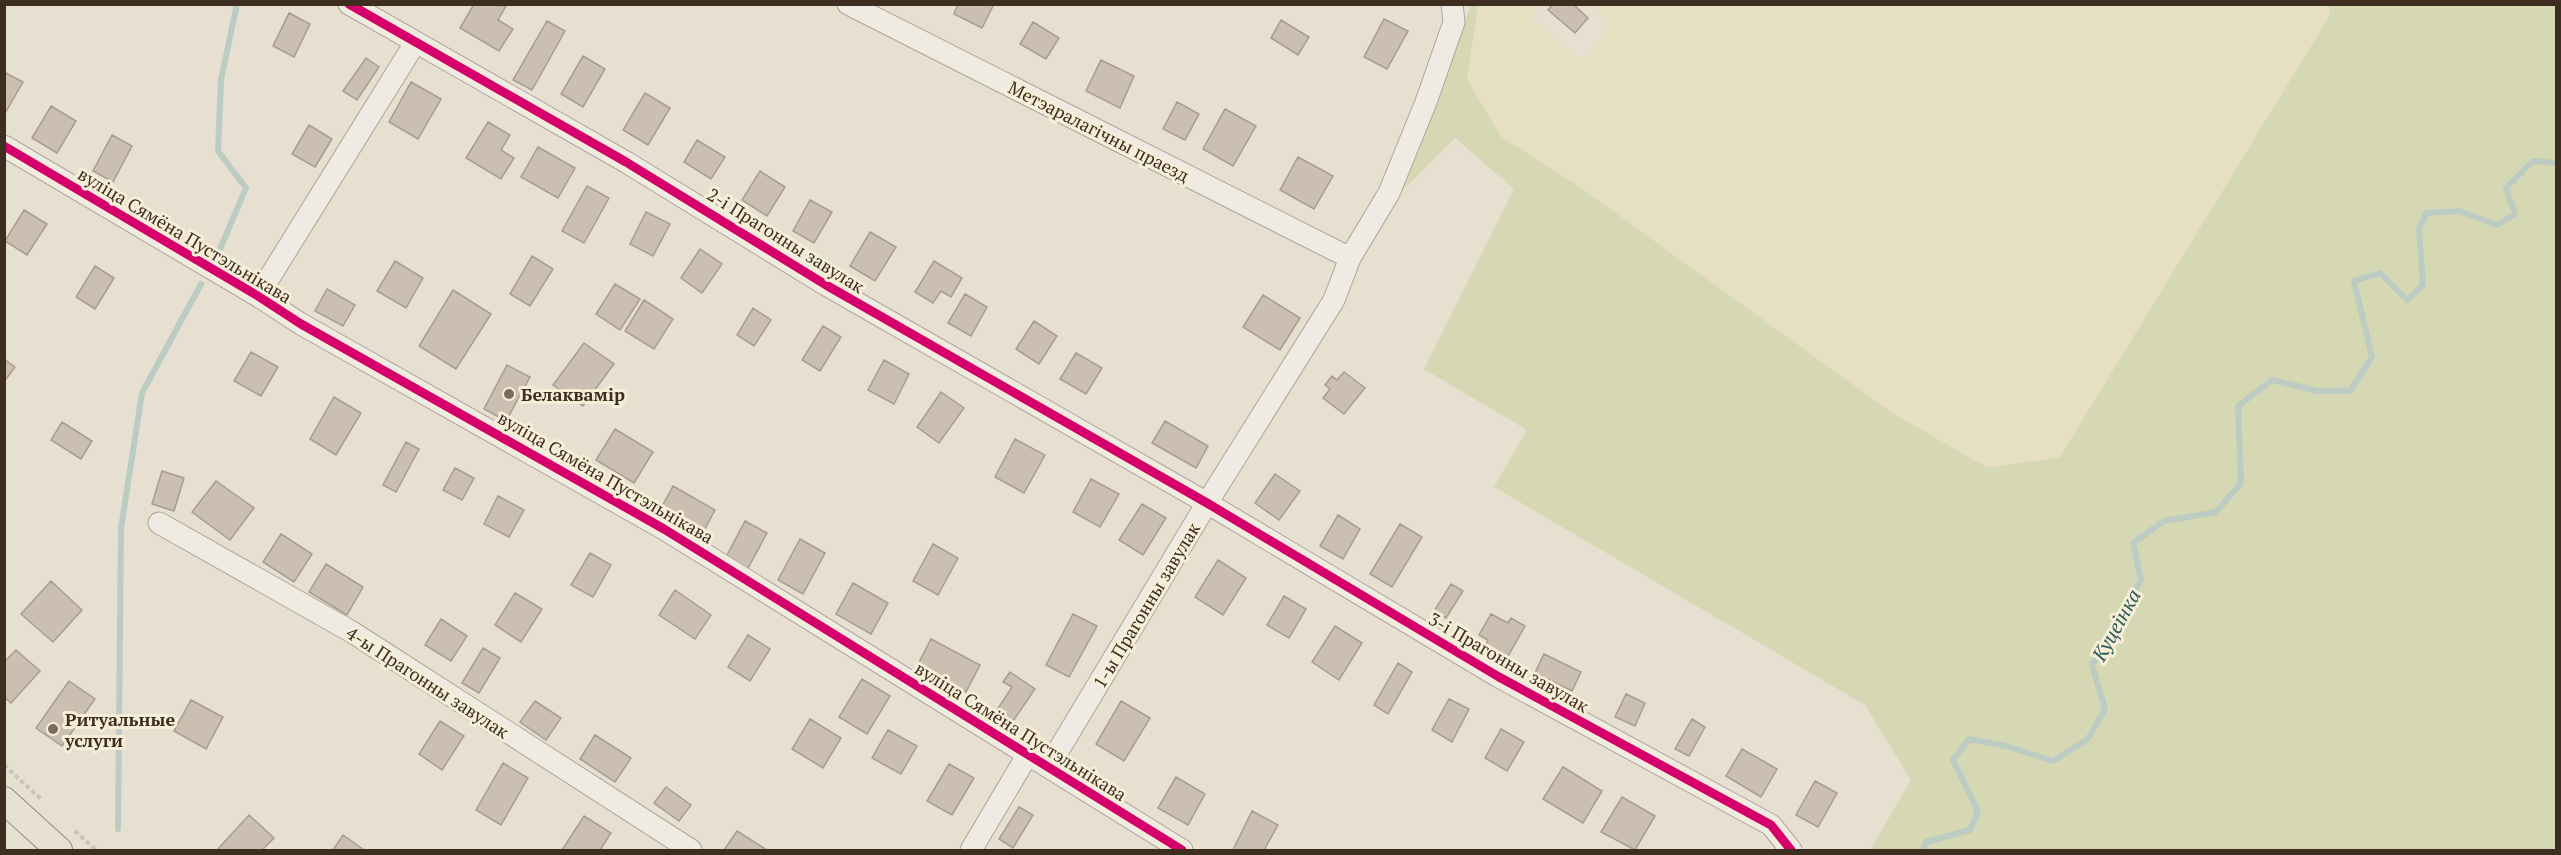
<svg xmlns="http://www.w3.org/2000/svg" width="2561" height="855" font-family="'PT Serif',serif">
<rect width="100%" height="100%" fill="#e7e0d1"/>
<path fill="#e6dfc2" d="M2328,4L2330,14L2060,457L1988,468L1892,413L1574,183L1501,137L1467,79L1478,5H1540L1530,18L1583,61L1612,24L1589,5Z"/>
<path fill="#d6d7b3" d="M1471,5H1478L1467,79L1501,137L1574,183L1892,413L1988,468L2060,457L2330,15L2328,5H2556V850H1870L1911,780L1865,705L1494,487L1527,430L1424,369L1514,189L1455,138L1397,196Z"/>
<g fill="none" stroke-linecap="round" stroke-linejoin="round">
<path stroke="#bcccc2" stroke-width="6" d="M220,249L246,188L218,151L221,80L237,4
M118,829L121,528L142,393L201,284
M1923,850L1926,842L1970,830L1978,811L1953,760L1969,739L2006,746L2053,761L2088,739L2105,709L2092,665L2141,580L2133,543L2164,521L2216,512L2241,483L2238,406L2272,380L2318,391H2350L2372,357L2354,281L2380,273L2407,300L2423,285L2419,229L2426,213L2459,211L2497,225L2515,214L2506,188L2533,161L2556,163"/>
</g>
<path fill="#cbbfb2" stroke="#a89c90" stroke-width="1.5" d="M474,4L506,6L498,20L513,29L499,51L460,28Z
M958,4H994L982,28L954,14Z
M1553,4H1573L1588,18L1575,33L1548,10Z
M289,13L310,24L294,57L273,46Z
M1384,19L1408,31L1387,69L1364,57Z
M1281,20L1309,37L1298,55L1271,38Z
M547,21L565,31L532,90L513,80Z
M1033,22L1059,38L1046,59L1020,44Z
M583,56L605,69L583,107L561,94Z
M366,58L379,67L357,100L343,91Z
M1101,60L1134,76L1120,108L1086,91Z
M4,72L23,82L4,115Z
M411,82L441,99L418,139L389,122Z
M645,93L670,108L648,145L623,130Z
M1177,102L1199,114L1185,140L1163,129Z
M51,106L76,121L57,153L32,138Z
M1225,109L1256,126L1233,166L1203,149Z
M488,122L510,135L501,150L514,158L501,179L466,158Z
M309,125L332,139L315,167L292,154Z
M112,135L132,146L113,182L93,171Z
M697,140L725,157L711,179L684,162Z
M538,147L575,168L558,198L521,177Z
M1298,157L1333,176L1314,209L1280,190Z
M760,171L785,187L767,216L742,200Z
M587,186L609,198L584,243L562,231Z
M810,200L832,212L814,243L793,231Z
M24,210L47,224L27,255L5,241Z
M646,212L670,224L653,256L630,244Z
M870,232L896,247L875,281L850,266Z
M700,249L722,264L702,293L681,278Z
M532,256L553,269L530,306L510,294Z
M395,261L423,278L406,308L377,291Z
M934,261L962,278L951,297L941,291L933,303L915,292Z
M95,266L114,278L95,309L76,297Z
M615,284L640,299L620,330L596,314Z
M327,289L355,305L343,326L315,311Z
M453,290L491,314L456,369L419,346Z
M965,294L987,307L971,336L948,323Z
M1263,295L1300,318L1280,350L1243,327Z
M644,300L673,319L654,349L625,331Z
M753,308L771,320L754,346L737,335Z
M1034,321L1057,336L1039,364L1016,349Z
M823,326L841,337L820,371L802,360Z
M584,343L614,364L583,406L553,385Z
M251,352L278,367L261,396L234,381Z
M1076,353L1102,368L1086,394L1060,379Z
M4,359L15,367L4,382Z
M884,360L909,374L894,404L868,390Z
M507,365L530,377L506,421L484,409Z
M1344,372L1365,388L1344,414L1323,398L1330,389L1325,385L1332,376L1337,380Z
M941,392L964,408L939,443L917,427Z
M334,397L361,413L336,455L310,439Z
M1165,421L1208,446L1196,468L1152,443Z
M62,422L92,441L81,459L51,440Z
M615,429L653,452L634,483L596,460Z
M1015,439L1045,455L1024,493L995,477Z
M406,442L419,449L396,492L383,485Z
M455,468L474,478L462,500L443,490Z
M162,471L184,478L174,511L152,504Z
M1275,474L1300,491L1279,520L1255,503Z
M1091,479L1119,494L1100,527L1073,512Z
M216,481L254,508L230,540L192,512Z
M673,486L715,510L701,536L659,512Z
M498,496L524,510L509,537L484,524Z
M1142,504L1166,518L1143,555L1119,540Z
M1338,515L1360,529L1343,559L1320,546Z
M745,521L767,533L746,572L724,561Z
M1400,524L1422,537L1392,587L1370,574Z
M281,534L312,554L294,582L263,562Z
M800,539L825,553L803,594L778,580Z
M933,544L958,558L938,595L913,581Z
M590,553L611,565L593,597L571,585Z
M1218,560L1246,578L1223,615L1195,597Z
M326,564L363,587L347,615L309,592Z
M51,581L82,610L53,642L21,614Z
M853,583L888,603L871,634L836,614Z
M1451,584L1463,591L1446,618L1434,611Z
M675,590L711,615L695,639L659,615Z
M515,593L542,609L521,642L495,625Z
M1284,596L1306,609L1289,638L1267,625Z
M1073,614L1097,626L1069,677L1046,665Z
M1491,614L1508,623L1511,618L1525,626L1507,658L1485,646L1488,640L1479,635Z
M441,619L467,636L451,661L425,645Z
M1335,626L1362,643L1339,680L1312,662Z
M748,635L770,649L750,681L728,667Z
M931,639L980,665L966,692L917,666Z
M483,648L500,658L479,693L462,683Z
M16,650L40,671L11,703L4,697V662Z
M1544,654L1581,672L1572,691L1535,673Z
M1398,663L1412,672L1388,714L1374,705Z
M1010,672L1035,689L1011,724L995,713L1012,687L1003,682Z
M862,679L890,696L867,734L839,717Z
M69,681L95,699L62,746L36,728Z
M1626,694L1645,703L1635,726L1615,717Z
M1449,699L1469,709L1452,742L1432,730Z
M191,700L223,717L206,749L174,731Z
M535,701L561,718L546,740L520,722Z
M1121,701L1150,718L1124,761L1096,744Z
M810,719L841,738L823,768L792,749Z
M1692,719L1705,727L1689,756L1675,749Z
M440,721L464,736L442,770L419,754Z
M1501,729L1524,742L1507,771L1485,758Z
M888,730L917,746L901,774L872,758Z
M595,735L631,758L615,782L580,759Z
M1742,749L1777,769L1761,797L1726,776Z
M503,763L528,778L501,825L476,810Z
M949,764L974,778L952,815L927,801Z
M1563,767L1602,791L1583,823L1543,799Z
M1176,777L1205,794L1188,825L1158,808Z
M1815,781L1837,793L1818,827L1796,815Z
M666,787L691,805L679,821L654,803Z
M1622,797L1655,816L1635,850L1601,832Z
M1019,807L1033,815L1013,848L999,839Z
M1252,811L1278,825L1264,850H1233Z
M249,815L274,838L262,850H217Z
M584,816L611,833L600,850H562Z
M737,831L767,850H724Z
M343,835L364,850H333Z"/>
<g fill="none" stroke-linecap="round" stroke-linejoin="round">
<g stroke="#ada599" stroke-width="23">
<path id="minor" d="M349,4L626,162L826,285L1207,503L1499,677L1771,825L1791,850
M848,4L1350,258
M4,146L258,296L301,324L664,529L1182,850
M258,296L415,43
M159,523L352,632L691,850
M1049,766L1207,503L1334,300L1350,258L1389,193L1426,102L1454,22L1452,4
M971,850L1028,754"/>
</g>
<g stroke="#928b80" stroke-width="28">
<path id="major" d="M4,800L59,850"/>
</g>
<path stroke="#c8c2b9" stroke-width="4" stroke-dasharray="4.5 3" stroke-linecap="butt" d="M4,765L41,799
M75,831L96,850"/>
<use href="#minor" stroke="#efebe3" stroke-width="21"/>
<use href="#major" stroke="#e6e1d4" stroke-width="26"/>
<g stroke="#f7eed8" stroke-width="13">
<path id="cycleway" d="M349,4L626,162L826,285L1207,503L1499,677L1771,825L1791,850
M4,146L258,296L301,324L664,529L1182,850"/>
</g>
<use href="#cycleway" stroke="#d6006c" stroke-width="9"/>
</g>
<g fill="#786c5e" stroke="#f7eed8" stroke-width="2">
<circle cx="509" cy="394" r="6"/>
<circle cx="53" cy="729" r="6"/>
</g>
<g text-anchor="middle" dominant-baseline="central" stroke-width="6" stroke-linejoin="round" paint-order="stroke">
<g font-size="18" fill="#3d2e20" stroke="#f7eed8">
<text transform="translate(1099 131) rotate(27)">Метэаралагічны праезд</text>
<text transform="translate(185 235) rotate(31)">вуліца Сямёна Пустэльнікава</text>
<text transform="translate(786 240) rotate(32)">2-і Прагонны завулак</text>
<text transform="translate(606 477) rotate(30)">вуліца Сямёна Пустэльнікава</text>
<text transform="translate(1146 605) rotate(-59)">1-ы Прагонны завулак</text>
<text transform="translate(1509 662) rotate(30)">3-і Прагонны завулак</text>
<text transform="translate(428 682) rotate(33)">4-ы Прагонны завулак</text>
<text transform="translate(1021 731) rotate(32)">вуліца Сямёна Пустэльнікава</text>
</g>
<g font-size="18" font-weight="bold" fill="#3d2e20" stroke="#f7eed8" text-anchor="start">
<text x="521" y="394">Белаквамір</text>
<text x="65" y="719">Ритуальные<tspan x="65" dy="21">услуги</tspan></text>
</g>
<g font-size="20" font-style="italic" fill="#2f5d5a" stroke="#f7eed8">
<text transform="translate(2116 625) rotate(-61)">Куцеінка</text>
</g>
</g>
<rect width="2561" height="855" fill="none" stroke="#3d2e20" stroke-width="12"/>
</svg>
